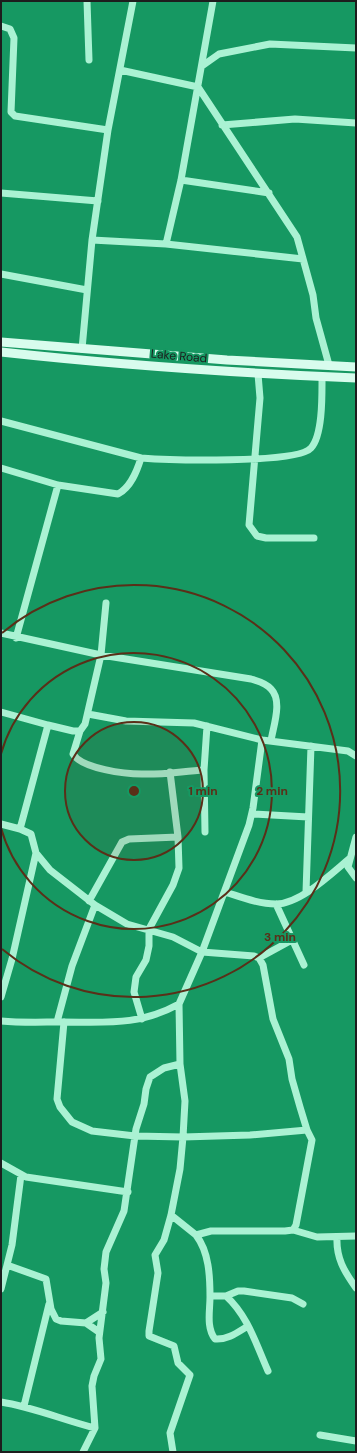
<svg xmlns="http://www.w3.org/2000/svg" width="357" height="1453" font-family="'DM Sans',sans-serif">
<rect width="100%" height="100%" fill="#169862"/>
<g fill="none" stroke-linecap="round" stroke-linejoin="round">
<path stroke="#aaf2d3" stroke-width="7" d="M87,1L89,60
M1,26L10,29L14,38L11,112L15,116L108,130
M202,66L219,54L270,44L356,48
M120,70L198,87L297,237L313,295L316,318L329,365
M222,125L295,119L356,123
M181,180L269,193
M1,193L98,201
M92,240L166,244L303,259
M166,244L181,180L213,1
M1,274L87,290
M82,349L92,240L108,130L133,1
M258,374L260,398L249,525L257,536L266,538H314
M1,421L141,458
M1,468L58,485L118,494C131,487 137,471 141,458C167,460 297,464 311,448C323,435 322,394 322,376
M1,633L101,655L251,679C258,681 267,684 271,689C283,701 273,727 271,741
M16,638L58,485
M1,712L48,725
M88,714L126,721L194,723L262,740L348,751L356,756
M80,731L73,754C82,769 126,774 142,774C162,775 184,771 204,770
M252,814L308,817
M1,824L20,829L31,834L36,853L50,870L95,905L127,924L173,937L202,952L254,956L259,958L263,965L273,1019L289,1059L292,1079L300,1107L307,1130L312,1140L296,1225L293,1230L285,1231H211L196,1235L171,1215
M20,829L48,725L73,731H80L85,724L101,655L106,603
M205,832L204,770L207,726
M356,837L348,867L356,878
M225,892C241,897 258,904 276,904C300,904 331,874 349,859
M306,892L311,746
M89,901L122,842L129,839L178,837
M276,904L304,965
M259,958L292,940
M1,997L12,959L36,853
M179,1004L180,1064L185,1101L183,1137L250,1135L307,1130
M142,1019L134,992L136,977L146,960L149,946V929L173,885L179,868L178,837L170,772
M1,1021C22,1023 42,1022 62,1022C106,1022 139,1026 179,1004L202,952L249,825L253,808L262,740
M57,1022L72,966L95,905
M64,1022L57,1099L60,1107L72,1122L92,1131L135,1136L183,1137L180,1169L171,1215L164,1240L155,1255L158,1273L149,1331V1336L174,1346L178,1363L190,1375L170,1433L173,1452
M1,1163L26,1177L128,1192
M21,1175L12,1245L7,1265L46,1279L51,1309L56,1319L61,1321L86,1323L99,1332
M293,1230L317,1237L356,1236
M196,1235C209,1252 210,1276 210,1297C210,1311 206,1327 215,1339C228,1340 238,1332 248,1326
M337,1237C336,1258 344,1271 356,1288
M1,1289L7,1265
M210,1296H226L238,1291H244L292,1298L303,1304
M226,1296C248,1316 256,1344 268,1371
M86,1323L103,1312
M1,1402C33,1407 63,1420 95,1428
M24,1406L49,1304
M320,1435L356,1441
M83,1452L95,1428L92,1386L94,1376L101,1359L99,1338L106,1283L104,1269L106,1252L124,1211L136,1129L144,1104L146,1089L150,1077L164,1068L180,1064"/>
<path stroke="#d8fced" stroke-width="9" d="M1,342L227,360L356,367
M1,352C119,365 237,373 356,378"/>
</g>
<circle cx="134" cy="791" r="69" fill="#5a2f18" fill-opacity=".12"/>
<g fill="none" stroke="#5a2f18" stroke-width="2">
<circle cx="134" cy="791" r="69"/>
<path d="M1 754A138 138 0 1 1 1 828"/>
<path d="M2 633A206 206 0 1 1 2 949"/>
</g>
<g text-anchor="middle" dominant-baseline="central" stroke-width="4" stroke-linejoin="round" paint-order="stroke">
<g font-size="12" fill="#1d1d1d" stroke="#169862">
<text transform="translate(179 356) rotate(5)">Lake Road</text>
</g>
</g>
<circle cx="134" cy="791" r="6" fill="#5a2f18" stroke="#169862" stroke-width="2"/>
<g font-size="12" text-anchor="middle" font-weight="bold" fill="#5a2f18" stroke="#169862" stroke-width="4" stroke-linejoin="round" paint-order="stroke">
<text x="203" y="795">1 min</text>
<text x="272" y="795">2 min</text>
<text x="280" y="941">3 min</text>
</g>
<rect width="357" height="1453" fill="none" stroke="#1d1d1d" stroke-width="4"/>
</svg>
